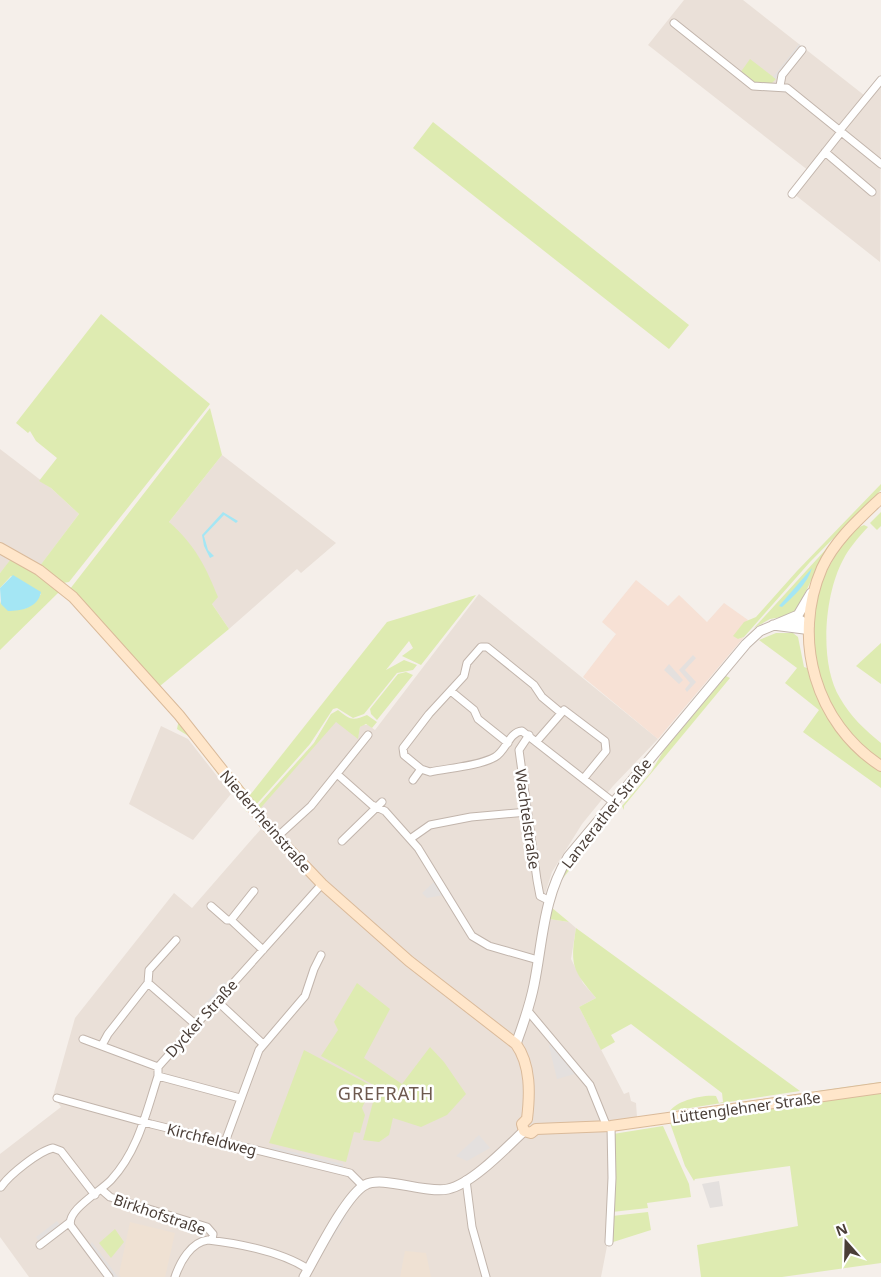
<svg xmlns="http://www.w3.org/2000/svg" width="881" height="1277" font-family="'Noto Sans',sans-serif">
<rect width="100%" height="100%" fill="#f5efea"/>
<path fill="#eae0d8" d="M684,0H743L869,99L881,84L880,262L794,194L809,171L648,45Z
M0,449L51,488L79,514L40,566L0,544Z
M222,455L336,543L301,573L297,569L229,629L212,604L169,522Z
M0,554L11,560L0,573Z
M479,594L658,739L613,786L582,824L552,872L543,900V918L569,922L576,928L571,959L583,983L596,998L579,1007L624,1094L629,1092L631,1101L636,1103L637,1117L608,1121L610,1143L608,1241L601,1277H29L0,1237V1154L61,1107L53,1096L75,1018L174,893L192,908L267,822L256,808L314,743L331,715L358,736L360,727L363,725H368L375,730Z
M161,726L188,739L231,794L193,840L129,804Z"/>
<path fill="#f7e1d5" d="M636,580L668,606L679,595L707,622L724,603L748,620L736,633L738,639L744,637L658,739L583,677L616,634L602,622Z"/>
<path fill="#efe1d3" d="M130,1222L175,1233L165,1277H121L119,1274Z
M405,1251L426,1253L431,1277H400Z"/>
<path fill="#deebb1" d="M750,59L776,79L772,83L758,86L740,73Z
M433,122L689,325L669,349L413,148Z
M101,314L210,404L69,582L63,583L39,567L79,514L51,488L39,481L57,458L36,441L30,431L28,433L16,423Z
M210,408L222,455L169,522C195,545 205,565 218,597L212,604L229,629L160,686L157,685L70,589Z
M881,484V490L810,562L744,637L738,639L733,636L744,622L756,617L797,571Z
M881,512V526L877,530L870,523Z
M864,525L868,527C858,538 849,548 843,560C824,595 819,664 840,698C850,716 865,730 881,743V762C872,754 860,747 852,737C813,695 801,614 830,565C838,552 849,530 864,525Z
M838,536L821,561L796,611L788,616L770,619L754,628Z
M11,559L38,574L59,592L0,650V601L1,604C22,611 26,613 41,594L11,576L0,588V573Z
M476,595L421,665L402,656L413,648L409,641L386,670L404,660L417,665L413,670L397,673L364,714L353,718L337,708L333,709L310,744L255,806L163,690L250,795L387,622Z
M776,633H793L798,637L804,667L807,668C820,716 842,741 881,770V788L803,732L819,710L785,683L797,668L759,640Z
M881,643V684L856,666Z
M406,672L413,675L377,720L371,714L370,709L398,674Z
M726,676L730,678L624,806V810L622,806L651,772L664,750Z
M338,710C350,720 353,721 367,715L377,722L372,728L366,724L360,727L358,739L336,722L258,811L256,808L314,743L331,714Z
M179,719L250,809L247,812L190,737L177,729Z
M613,810L615,812L560,882C568,853 594,832 613,810Z
M551,907L569,922L549,919Z
M576,928L800,1091L670,1111C676,1101 703,1094 716,1096L719,1103L723,1102L722,1093L631,1024L611,1035L615,1042L601,1050L579,1007L596,998C572,969 570,966 576,928Z
M357,983L390,1009L364,1058L402,1084L430,1047L444,1062L466,1094L447,1115L421,1127L393,1118L389,1135L379,1142L363,1140L377,1087L321,1056L338,1030L334,1022Z
M304,1050L372,1086L362,1108L365,1115L360,1133L354,1132L346,1162L269,1143Z
M881,1082V1085L744,1104L742,1102Z
M881,1091V1263L782,1277H701L697,1245L798,1226L790,1166L695,1179L694,1181L685,1166L670,1123L673,1121Z
M663,1126L689,1184L691,1197L647,1203L648,1208L612,1212L613,1134Z
M648,1212L651,1230L610,1243L612,1216Z
M115,1229L124,1242L111,1258L99,1243Z"/>
<path fill="#e4e0de" d="M799,44L802,47L776,79L773,77Z
M693,655L696,658L685,670L696,682L687,692L685,689L690,683L679,670Z
M669,664L683,680L679,684L664,670Z
M435,881L444,895L427,898L422,893Z
M224,982L228,985L201,1014V1008Z
M552,1043L578,1073L557,1079L549,1046Z
M479,1135L490,1148L467,1161L456,1156Z
M273,1147L343,1164L344,1169L269,1150Z
M719,1181L723,1206L710,1208L702,1184Z
M117,1201L183,1222L179,1225L116,1206Z
M350,1206L345,1218L308,1277Z
M57,1221L60,1225L39,1241L36,1237Z
M92,1242L118,1277H112L89,1246Z"/>
<path fill="#a4e6f4" d="M223,512L238,521L236,523L224,515L204,536L208,550L214,556L210,558L204,546L202,535Z
M812,568C808,583 793,597 782,607L779,606Z
M13,575L41,592C38,608 21,611 8,611L1,604L0,588Z"/>
<g fill="none" stroke-linecap="round" stroke-linejoin="round">
<g stroke="#c2b5ac" stroke-width="9">
<path id="minor" d="M674,23L753,86L787,88L881,164
M780,86L782,75L802,50
M840,130L881,80
M825,152L872,192
M792,194L841,132
M452,692L474,710L478,719L508,743
M529,735L519,750L537,880L540,896L548,900
M537,741L564,710L605,741L606,751L584,778
M421,769L404,755L403,748L429,714L464,676L467,663L481,647H487L534,685L542,697L560,712
M337,774L372,805L385,811L418,848L472,936L489,946L538,960
M413,780L421,769L430,772C449,768 479,766 495,757C506,751 509,732 522,731L613,802
M277,837L311,806L368,735
M410,839L430,825L471,817L527,812
M342,841L382,802
M211,906L227,920H231L263,950
M231,920L254,891
M148,983L195,1024
M217,1001L262,1043
M528,1011L590,1085L607,1127
M83,1039L158,1067
M102,1045L108,1034L148,983L149,970L176,940
M158,1076L240,1098
M57,1098L151,1124L350,1173L363,1186
M225,1142L259,1050L305,996L314,969L321,955
M466,1180L472,1227L486,1277
M1,1187C9,1175 39,1151 53,1148L61,1151L95,1195
M102,1190L110,1197L207,1227L213,1234L212,1240
M609,1242L612,1178L611,1126
M40,1245L70,1222
M109,1277L71,1226C65,1211 101,1191 111,1180C138,1151 146,1113 158,1076V1067L322,884
M175,1277C180,1262 191,1242 208,1240C242,1244 280,1251 308,1269"/>
</g>
<g stroke="#c2b5ac" stroke-width="11">
<path id="tertiary" d="M773,625L804,629L809,626L800,620H789
M516,1044C523,1025 530,1005 534,985C543,940 543,898 568,857L746,644L760,631L798,615L811,593
M304,1277C316,1256 346,1195 365,1185C382,1175 425,1194 448,1189C472,1184 506,1148 524,1131"/>
</g>
<g stroke="#daba9a" stroke-width="12">
<path id="secondary" d="M881,498C859,519 835,540 822,568C791,639 816,724 881,766
M0,548L39,570L73,597L179,715L265,824L322,884L409,961L516,1044C531,1065 530,1094 527,1119
M527,1119L522,1124L524,1131L531,1133L536,1129
M536,1129L611,1126L881,1088"/>
</g>
<use href="#minor" stroke="#fff" stroke-width="7"/>
<use href="#tertiary" stroke="#fff" stroke-width="9"/>
<use href="#secondary" stroke="#ffe6ca" stroke-width="10"/>
</g>
<g text-anchor="middle" dominant-baseline="central" stroke-width="5" stroke-linejoin="round" paint-order="stroke">
<g font-size="15" fill="#4a3e37" stroke="#fff">
<text transform="translate(606 813) rotate(-52)">Lanzerather Straße</text>
<text transform="translate(528 819) rotate(82)">Wachtelstraße</text>
<text transform="translate(266 821) rotate(49)">Niederrheinstraße</text>
<text transform="translate(201 1018) rotate(-48)">Dycker Straße</text>
<text transform="translate(746 1107) rotate(-8)">Lüttenglehner Straße</text>
<text transform="translate(212 1139) rotate(14)">Kirchfeldweg</text>
<text transform="translate(160 1214) rotate(19)">Birkhofstraße</text>
</g>
<g font-size="18" letter-spacing="1" fill="#6d594e" stroke="#fff">
<text x="386" y="1093">GREFRATH</text>
</g>
</g>
<g transform="translate(846 1242) rotate(340)" stroke="#ffffff" stroke-width="4" paint-order="stroke">
<path d="M0-4L9 19L0 12L-9 19Z" fill="#4a3e37"/>
<text y="-8" font-size="14" font-weight="bold" text-anchor="middle" fill="#4a3e37">N</text>
</g>
</svg>
